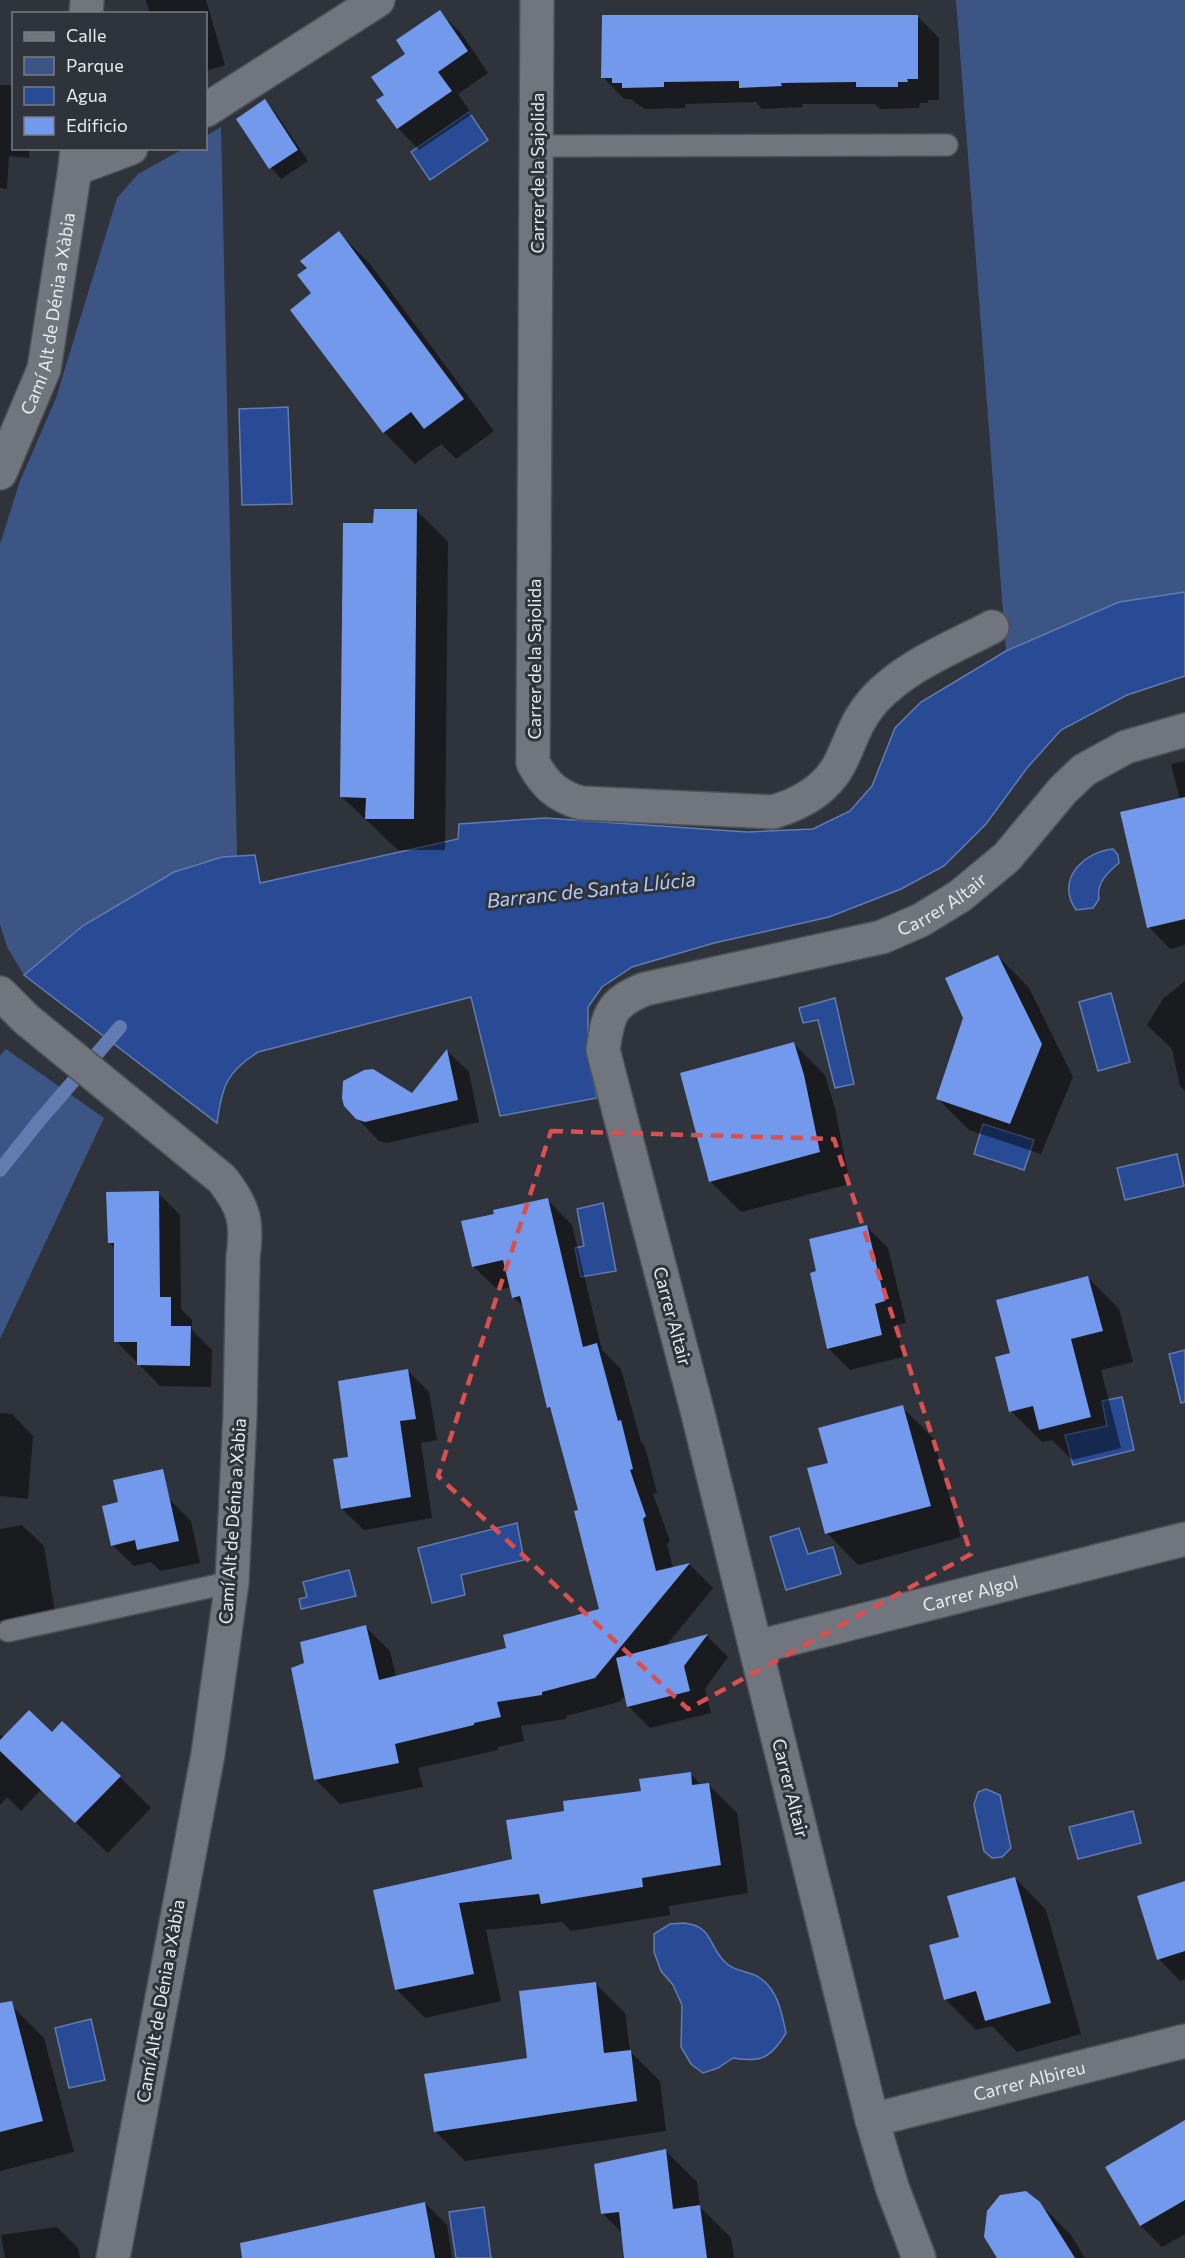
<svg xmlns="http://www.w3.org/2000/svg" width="1185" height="2258" font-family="Commissioner,sans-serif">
<rect width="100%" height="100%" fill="#2f333b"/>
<path fill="#3d5585" d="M956,0H1185V592L1119,602L1006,651Z
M221,127L237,856L199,863L174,872L84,925L24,975L7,947L0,924V544L20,481L56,398L117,198L138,174L183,149L206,148V136Z
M6,1049L104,1118L0,1339V1056Z"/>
<path fill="#294b95" stroke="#627bb0" stroke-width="1.5" d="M469,112L488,140L430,180L411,152Z
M288,407L292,504L242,505L239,409Z
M1185,592V676L1127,695L1061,730L1027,768L986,824L944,866L901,889L829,917L714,943L632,967L602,987L588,1007V1057L597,1098L500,1116L471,997L258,1052C226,1072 222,1087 217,1123L24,975L84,925L174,872L222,857L255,855L260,883L458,839L459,824L545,818L747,832L813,829L850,811L872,786L895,728L921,702L1006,651L1119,602Z
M1113,849L1118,855L1119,863C1108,872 1096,883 1099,899L1093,908L1076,910C1055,880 1083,852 1113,849Z
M1111,993L1130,1062L1098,1071L1079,1002Z
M835,998L854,1084L835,1088L818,1020L803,1023L799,1008Z
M983,1124L1034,1140L1024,1170L974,1154Z
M1177,1154L1184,1186L1125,1200L1117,1168Z
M603,1203L616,1271L581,1277L575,1248L584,1246L577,1209Z
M1185,1350V1402L1181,1403L1169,1354Z
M1122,1397L1134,1450L1073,1465L1065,1435L1107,1426L1102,1401Z
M517,1523L524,1560L461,1575L465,1595L432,1603L418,1548Z
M799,1528L808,1554L833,1547L841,1574L786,1590L770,1537Z
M349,1570L356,1596L301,1609L299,1599L307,1597L303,1582Z
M986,1789L1000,1795L1011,1848L1002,1857L992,1858L984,1851L974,1805L978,1792Z
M1133,1811L1141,1843L1078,1859L1069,1827Z
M684,1923C714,1926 708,1947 726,1963C735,1972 750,1971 760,1978C778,1990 782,2014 786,2033C771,2058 761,2063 733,2058L718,2068L703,2073L691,2064L681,2047L682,2005L673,1985L661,1971L654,1952V1934L670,1924Z
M91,2019L105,2080L69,2088L55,2028Z
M484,2207L491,2258H456L449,2212Z"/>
<path fill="#0007" d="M146,0H206L225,65L206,71V14H150Z
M439,12L461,33L488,73L458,94L472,114L419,150L398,128L379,101L386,95L407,54Z
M917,16L939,38V100H928V103H920L919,108L880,109L875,104H802L803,107L762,109L756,102L685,104V108L645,109L630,99H624L603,77Z
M0,85H10L14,89V148H29V158L9,156L7,189L0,188Z
M264,101L275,112L308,161L281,179L271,168L238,119Z
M339,233L370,264L494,431L456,459L441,444L415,464L384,432L292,310L313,294L309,268Z
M417,511L448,542L445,850H398L342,797L375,525Z
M1185,761V945L1170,949L1149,927L1180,800L1171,764Z
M998,956L1029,988L1073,1077L1041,1154L969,1130L937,1098Z
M1185,981V1091L1180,1086L1172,1049L1147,1025L1163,999Z
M794,1044L825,1075L835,1108L850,1184L741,1212L710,1181Z
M447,1051L469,1072L479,1122L387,1143L379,1141L357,1118L412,1095Z
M158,1193L180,1215L181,1309L192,1320V1330L212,1350L211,1387L160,1386L116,1341V1249L109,1242Z
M548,1200L572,1225L602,1350L621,1369L641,1442L645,1447L657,1493L653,1494L670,1541L667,1544L673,1568L689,1564L713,1588L665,1647L707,1636L728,1657L705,1689L711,1713L650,1728L628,1706L626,1695L619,1702L566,1716V1719L521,1726L524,1741L498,1747V1750L418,1768L423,1787L340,1804L316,1780L305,1664L366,1627L390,1651L396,1677L508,1649L600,1610L580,1511L553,1412L548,1407L525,1308L513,1297L511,1287L498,1290L473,1266Z
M866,1226L888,1248L906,1323L896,1325L903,1357L850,1370L828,1348L818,1272Z
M1088,1278L1119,1309L1133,1362L1101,1370L1121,1448L1072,1460L1052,1440L1042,1442L1011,1411L1012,1354Z
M408,1371L429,1392L437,1440L421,1443L432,1518L364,1530L342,1509L350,1458Z
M902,1407L933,1438L961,1537L858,1565L827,1533L829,1464Z
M0,1413L12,1414L33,1436L28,1499L0,1496Z
M169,1499L191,1521L200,1563L160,1571L151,1562L134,1566L112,1545Z
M22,1525L44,1546L55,1612L0,1621V1529Z
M0,1734L4,1738L52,1734L120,1777L151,1808L108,1853L41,1790L21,1811L7,1797L0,1805Z
M690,1773L702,1786L709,1785L737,1813L748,1893L669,1906L670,1915L571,1931L562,1922L486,1930L501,2001L425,2018L397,1990L374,1891L513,1860L565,1813L642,1792Z
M1015,1878L1046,1910L1081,2034L1017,2052L992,2026L976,2030L945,1999L961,1938Z
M1185,1883V1979L1180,1981L1159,1959Z
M595,1983L625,2013L630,2051L660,2081L666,2131L465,2161L435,2131L528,2060Z
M13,2007L44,2038L74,2152L0,2171V2010Z
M1185,2122V2234L1162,2247L1141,2226L1107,2168Z
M665,2150L697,2182L700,2207L731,2238L734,2258H626L623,2234L602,2213Z
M425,2203L447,2225L452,2258H303Z
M1039,2203L1071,2235L1085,2258H999Z
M57,2227L78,2248L80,2258H5L1,2235Z"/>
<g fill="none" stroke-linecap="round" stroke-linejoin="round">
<path stroke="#627bb0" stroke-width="14" d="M0,1170L39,1121L120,1027"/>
</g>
<path fill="#7299eb" d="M440,10L468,51L438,72L452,91L397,129L376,100L384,95L371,77L405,54L396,40Z
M602,15H918V79H907L908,82H898V87H856V82L781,83L782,86L739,88V81L664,82V87L622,88V83H612V78H601Z
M265,99L298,150L269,169L236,119Z
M339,231L464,399L424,429L411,412L383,433L290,310L311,293L297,275L307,268L300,261Z
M374,509H417L414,819H365L366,798L340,797L343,523H373Z
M1185,797V919L1147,928L1120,812Z
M998,955L1042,1044L1010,1124L936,1099L963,1018L945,978Z
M794,1042L804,1075L820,1152L709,1182L680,1073Z
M447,1049L458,1100L365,1122L356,1119L344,1106L342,1098L343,1081L364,1070L373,1069L412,1093Z
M159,1191L160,1297H171V1326H191L190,1366L137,1365V1342H114V1243H108L106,1192Z
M548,1198L583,1347L597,1343L618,1421L621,1420L633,1469L630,1470L646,1516L643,1519L656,1571L690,1563L595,1678L542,1692V1695L497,1702L501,1717L474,1723V1725L395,1744L399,1763L314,1780L291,1668L304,1663L300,1642L366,1625L379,1680L506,1648L503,1635L599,1609L574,1511L578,1510L550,1407L547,1408L520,1296L512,1298L503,1260L472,1267L461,1221L494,1214L493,1210Z
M867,1225L885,1301L875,1304L882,1335L827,1349L810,1273L816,1271L809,1239Z
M1088,1276L1103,1331L1071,1339L1091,1417L1039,1430L1033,1406L1009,1412L995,1357L1010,1353L996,1300Z
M408,1369L416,1419L400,1421L411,1497L341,1509L333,1459L348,1457L338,1381Z
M903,1405L931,1506L825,1534L807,1468L828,1463L818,1428Z
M163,1469L179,1541L137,1550L135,1540L111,1546L102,1506L118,1502L113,1480Z
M708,1634L684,1666L690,1691L627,1707L616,1658Z
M29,1710L52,1732L62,1721L121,1776L75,1823L0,1751V1740Z
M691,1772L692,1785L709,1783L721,1865L642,1878L643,1887L541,1904L539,1894L459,1903L474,1974L395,1990L373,1890L512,1859L506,1820L564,1811L563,1801L641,1791L639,1779Z
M1015,1877L1051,2003L985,2021L976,1991L944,2000L929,1945L959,1937L947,1896Z
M1185,1881V1951L1157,1960L1137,1896Z
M596,1982L604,2053L631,2050L637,2101L434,2132L424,2074L527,2058L519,1991Z
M12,2001L43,2121L0,2132V2003Z
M1185,2120V2200L1140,2226L1105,2167Z
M666,2149L673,2209L700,2205L707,2258H624L619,2212L601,2214L594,2164Z
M1026,2191L1040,2202L1075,2258H997L984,2237L987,2211L1000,2195Z
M425,2202L435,2258H242L240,2243Z"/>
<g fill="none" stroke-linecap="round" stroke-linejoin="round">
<g stroke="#4d5157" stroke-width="24">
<path id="lane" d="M537,146L947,145
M8,1631L232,1582"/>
</g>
<g stroke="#4d5157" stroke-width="36">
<g id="street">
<path d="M537,0L533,763C545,785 557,796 581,803L773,812C800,804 825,791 839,765C852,740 854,723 874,700C905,666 952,648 992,627"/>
<path d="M86,14L87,0"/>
<path d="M206,110L378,0"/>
<path d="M75,169L131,148"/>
<path id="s1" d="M0,473L44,369L75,169L77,148"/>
<path d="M0,993L26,1019L222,1179C244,1207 248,1222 243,1257L240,1415L232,1582L208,1754L113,2258"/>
<path id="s2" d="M757,1647L1185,1539"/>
<path id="s3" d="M872,2120L1185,2041"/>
<path id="s4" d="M919,2258L892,2187L872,2120L697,1410L603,1050C608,1015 610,1003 645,989L882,937L921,920L960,896L1007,857L1063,790L1084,770L1126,747L1185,730"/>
</g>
</g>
<use href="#lane" stroke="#70757e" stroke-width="21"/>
<use href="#street" stroke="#70757e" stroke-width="33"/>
</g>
<path fill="none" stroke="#da4f50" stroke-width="4.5" stroke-dasharray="12 8" stroke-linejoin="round" d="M551,1131L834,1139L971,1554L688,1709L438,1476Z"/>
<g text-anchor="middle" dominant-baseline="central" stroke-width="6" stroke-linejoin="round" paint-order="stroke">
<g font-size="18" fill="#e8eaef" stroke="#2f333b">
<text transform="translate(537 173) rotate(-90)">Carrer de la Sajolida</text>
<text stroke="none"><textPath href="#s1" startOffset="168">Camí Alt de Dénia a Xàbia</textPath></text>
<text transform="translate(534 659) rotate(-90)">Carrer de la Sajolida</text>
<text stroke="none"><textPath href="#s4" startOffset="1640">Carrer Altair</textPath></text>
<text transform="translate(673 1316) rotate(75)">Carrer Altair</text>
<text transform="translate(232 1521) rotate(-86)">Camí Alt de Dénia a Xàbia</text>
<text stroke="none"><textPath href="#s2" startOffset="220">Carrer Algol</textPath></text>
<text transform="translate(791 1788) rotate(76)">Carrer Altair</text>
<text transform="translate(160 2001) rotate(-80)">Camí Alt de Dénia a Xàbia</text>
<text stroke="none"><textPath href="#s3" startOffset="162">Carrer Albireu</textPath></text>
</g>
<g font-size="20" font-style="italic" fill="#b4c9f3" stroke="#2f333b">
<text transform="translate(591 889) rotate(-6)">Barranc de Santa Llúcia</text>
</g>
</g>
<rect x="12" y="12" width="195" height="138" fill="#2f333b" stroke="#797c83" stroke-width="1.5"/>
<rect x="24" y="32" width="30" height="9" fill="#70757e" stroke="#797c83" stroke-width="1.5"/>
<text x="66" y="42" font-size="18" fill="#e8eaef">Calle</text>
<rect x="24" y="57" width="30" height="18" fill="#3d5585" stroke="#797c83" stroke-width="1.5"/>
<text x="66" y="72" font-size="18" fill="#e8eaef">Parque</text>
<rect x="24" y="87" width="30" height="18" fill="#294b95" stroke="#797c83" stroke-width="1.5"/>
<text x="66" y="102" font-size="18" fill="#e8eaef">Agua</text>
<rect x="24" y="117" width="30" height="18" fill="#7299eb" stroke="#797c83" stroke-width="1.5"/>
<text x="66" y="132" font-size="18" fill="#e8eaef">Edificio</text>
</svg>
